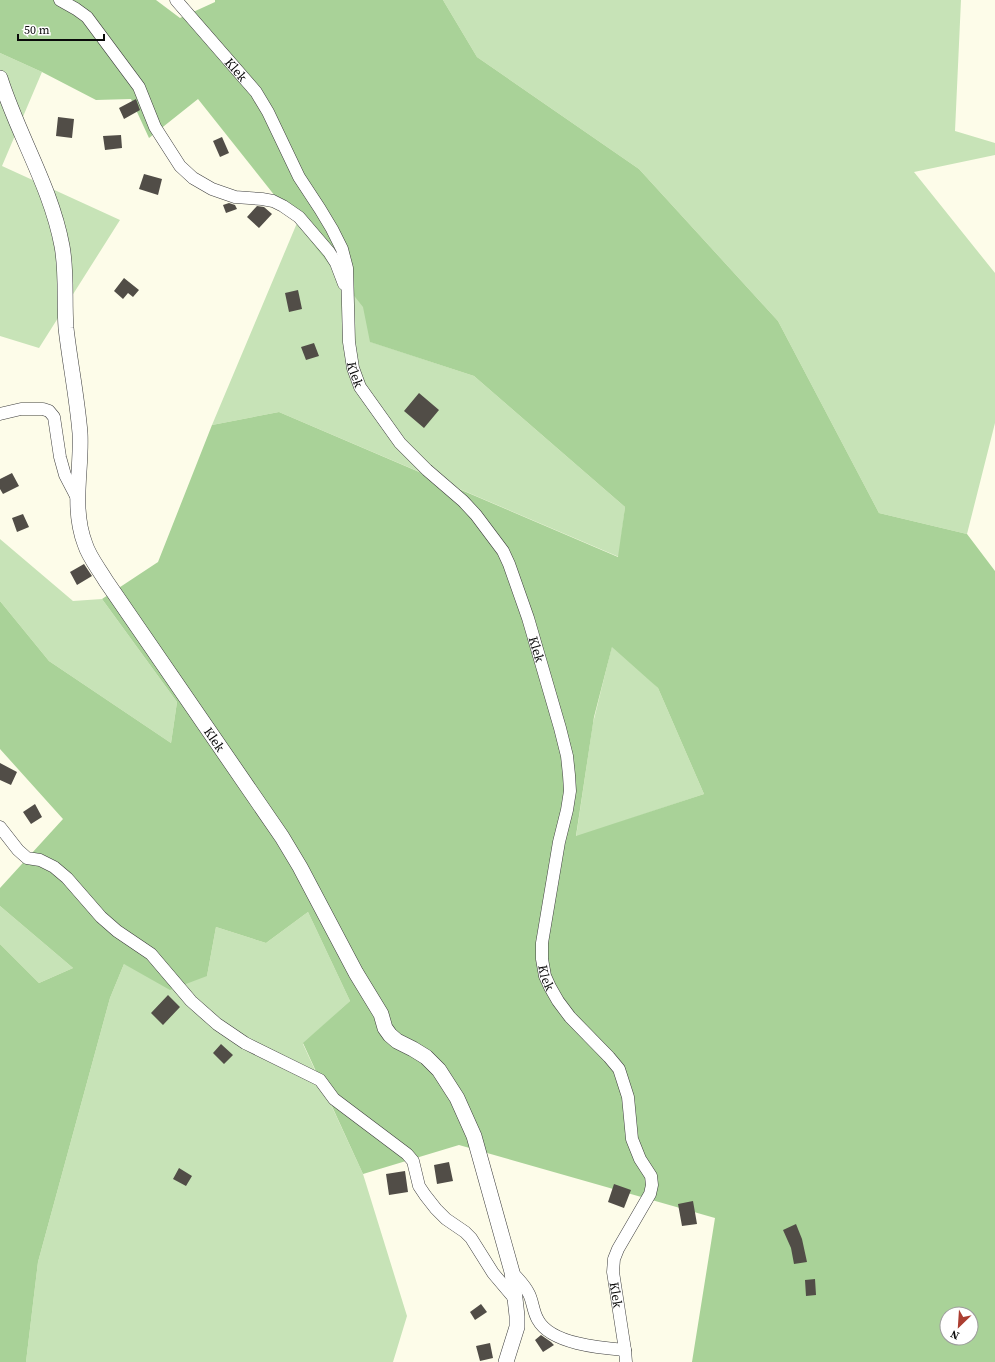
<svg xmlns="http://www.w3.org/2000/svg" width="995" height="1362" font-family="'Source Serif 4',serif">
<rect width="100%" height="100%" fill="#fdfce9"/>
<path fill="#c7e3b7" d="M443,0H961L955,131L995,143V155L914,172L995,273V423L967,534L879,513L778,321L639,169L477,57Z
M0,53L42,72L2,166L120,220L39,348L0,336Z
M297,223L364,307L371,342L474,376L625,507L619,557L279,412L212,425Z
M0,539L73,601L102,599L177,702L171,743L49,661L0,601Z
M613,642L658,688L704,794L576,837L593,723Z
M0,906L73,968L39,983L0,944Z
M308,912L350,1001L303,1044L363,1174L407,1316L393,1362H26L38,1262L110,998L124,964L207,976L216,927L266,943Z"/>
<path fill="#a9d298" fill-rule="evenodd" d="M0,0H156L180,18L215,2V0H443L477,57L639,169L778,321L879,513L967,534L995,571V1362H692L715,1218L459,1145L363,1174L303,1043L350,1001L308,912L266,943L216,927L207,976L170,990L124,964L110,998L38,1262L26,1362H0V944L39,983L73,968L0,906V888L63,819L0,749V601L49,661L171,743L177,702L102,599L158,562L212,425L279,412L618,557L625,507L474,376L370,342L363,307L198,99L149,138L131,99L96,100L42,72L0,53ZM612,647L658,688L704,794L576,836L594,717ZM947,1314H971V1338H947Z"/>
<path fill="#514d47" d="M136,99L140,110L124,119L119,108Z
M58,117L74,119L72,138L56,136Z
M121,135L122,148L105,150L103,136Z
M222,137L229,153L220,157L213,141Z
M144,174L162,179L158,195L139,189Z
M229,203L235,205L237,209L226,213L223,205Z
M257,206L264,207L272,214L259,228L247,217Z
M124,278L139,290L133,297L128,293L123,299L114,291Z
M298,290L302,309L289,312L285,293Z
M314,343L319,356L306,360L301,347Z
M419,393L439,410L424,428L404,411Z
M12,473L19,486L3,494L0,489V479Z
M23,514L29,527L17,532L12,518Z
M84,564L92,576L77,585L70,572Z
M0,763L17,772L11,785L0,780Z
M35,804L42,817L31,824L23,812Z
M168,995L180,1007L163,1025L151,1013Z
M221,1044L233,1055L224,1064L213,1053Z
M449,1162L453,1181L437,1184L434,1165Z
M179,1168L192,1176L186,1186L173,1179Z
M405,1171L408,1192L389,1195L386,1174Z
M614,1184L631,1190L624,1208L608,1202Z
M693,1201L697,1224L682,1226L678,1204Z
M796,1224L802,1239L807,1262L794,1264L791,1248L783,1230Z
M815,1279L816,1295L806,1296L805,1280Z
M481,1304L487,1312L475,1320L470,1312Z
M541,1335L551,1342L554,1345L543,1352L535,1340Z
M490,1343L493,1358L480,1361L476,1346Z"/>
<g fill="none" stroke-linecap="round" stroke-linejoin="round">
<g stroke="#3d3d3d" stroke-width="13">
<g id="minor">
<path d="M60,0L76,9L87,17L139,87L155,127L180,166L193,178L212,189L235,197L262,199L273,201L283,206L299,217L329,252L336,263L344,284"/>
<path id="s1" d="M176,0L256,92L268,112L299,177L320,209L332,229L342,249L347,268L349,342L353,368L360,387L400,443L427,470L463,501L476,515L503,551L509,564L528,618L560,728L567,756L569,775L570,791L567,810L559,842L542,943V959L545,976L550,987L558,1001L570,1017L609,1057L619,1069L628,1097L632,1139L640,1159L651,1176L652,1185L650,1194L618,1249L614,1259L613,1272L625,1350L626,1362"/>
<path d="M0,414L21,409H43L49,411L54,417L60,457L65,475L77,498"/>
<path d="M0,827L18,850L27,858L40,860L54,867L67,878L101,917L117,931L151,954L191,1001L217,1024L245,1043L320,1080L334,1099L407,1154L413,1161L419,1186L425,1195L436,1209L446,1219L465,1232L471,1238L493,1273L515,1299"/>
<path d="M512,1272C518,1279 525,1285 529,1294C533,1302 533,1312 538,1320C551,1344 601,1348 625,1350"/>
</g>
</g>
<g stroke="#3d3d3d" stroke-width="16">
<g id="tertiary">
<path id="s2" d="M0,78C18,135 51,187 62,246C67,273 64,300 66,328C70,363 77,397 80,433C82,470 71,507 85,544C89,557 99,569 106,581L282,837L300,867L356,973L381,1014L385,1028L390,1035L397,1041L413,1049L426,1057L439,1070L457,1098L474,1136L512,1272L517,1316V1327L506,1362"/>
</g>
</g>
<use href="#minor" stroke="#fff" stroke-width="12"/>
<use href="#tertiary" stroke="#fff" stroke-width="15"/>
</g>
<g text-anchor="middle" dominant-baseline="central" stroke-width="4" stroke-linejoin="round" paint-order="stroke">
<g font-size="13" fill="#0a0a0a" stroke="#fff">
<text stroke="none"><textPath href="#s1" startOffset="92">Klek</textPath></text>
<text stroke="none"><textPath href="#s1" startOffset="428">Klek</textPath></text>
<text stroke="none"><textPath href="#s1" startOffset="764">Klek</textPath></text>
<text stroke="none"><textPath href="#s2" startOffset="714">Klek</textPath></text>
<text stroke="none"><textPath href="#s1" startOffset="1100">Klek</textPath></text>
<text stroke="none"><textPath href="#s1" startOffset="1460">Klek</textPath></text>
</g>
</g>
<g transform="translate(959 1326) rotate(205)"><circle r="19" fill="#ffffff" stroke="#9d9d9d"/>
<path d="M0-3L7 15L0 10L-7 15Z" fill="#ab3e31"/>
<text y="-6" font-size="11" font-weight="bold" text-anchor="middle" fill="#0a0a0a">N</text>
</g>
<path d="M18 34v6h86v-6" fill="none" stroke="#0a0a0a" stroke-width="2"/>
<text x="24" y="34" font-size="12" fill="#0a0a0a" stroke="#ffffff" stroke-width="3" paint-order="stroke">50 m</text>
</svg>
